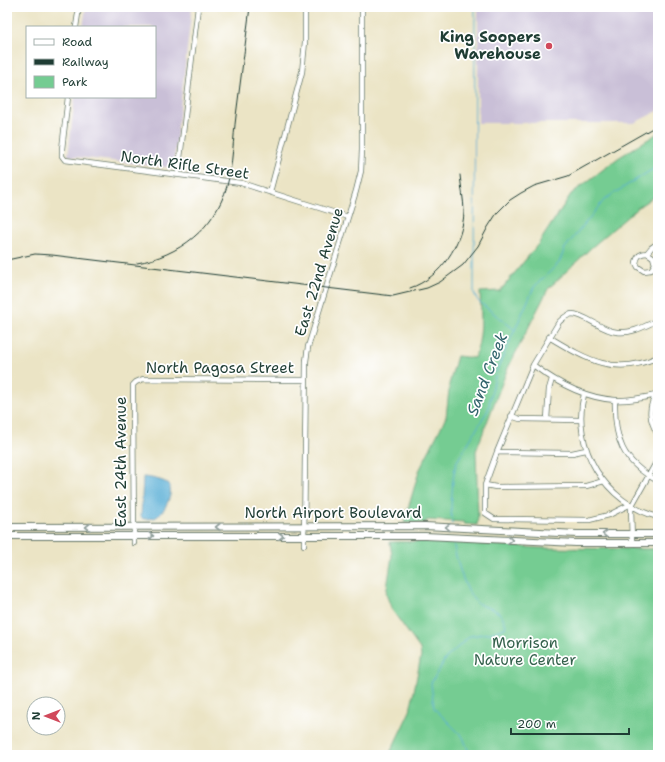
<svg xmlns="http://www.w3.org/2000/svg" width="665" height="762" font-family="'Shantell Sans',sans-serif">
<rect width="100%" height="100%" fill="#fff"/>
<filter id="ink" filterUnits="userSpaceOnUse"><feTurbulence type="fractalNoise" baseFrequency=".025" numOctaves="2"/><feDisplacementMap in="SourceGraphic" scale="8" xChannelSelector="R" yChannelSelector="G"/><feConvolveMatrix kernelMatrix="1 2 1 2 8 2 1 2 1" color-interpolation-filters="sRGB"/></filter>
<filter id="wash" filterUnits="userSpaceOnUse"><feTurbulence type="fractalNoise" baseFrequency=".012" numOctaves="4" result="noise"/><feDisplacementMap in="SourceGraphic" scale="16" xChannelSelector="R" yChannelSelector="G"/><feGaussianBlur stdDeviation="0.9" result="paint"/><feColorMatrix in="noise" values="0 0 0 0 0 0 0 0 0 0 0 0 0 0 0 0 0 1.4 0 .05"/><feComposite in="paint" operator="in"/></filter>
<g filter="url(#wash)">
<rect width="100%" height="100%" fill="#ebe4c5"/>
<path fill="#c9bfd7" d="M86,7H192L173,168L68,156L75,97H155V27H83Z
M478,7H658V111L634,123H478Z"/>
<path fill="#74cc92" stroke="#4a8463" d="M658,133V194L641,205L592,247L548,289L507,370L476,451L478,517L477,525L464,524V522L428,520L426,521V523H404L419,471L446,417L450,381L457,356L474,358C483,339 481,313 480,292L500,291L539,243L571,194L618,158Z
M443,541L539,548L658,549V755H389L410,711L421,656L420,649L392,610L386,594L392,556L390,542Z"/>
<path fill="#59aed5" stroke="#3c7684" d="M143,477C148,477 163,480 167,483C176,491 165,510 158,516C154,519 148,519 143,519L141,517Z"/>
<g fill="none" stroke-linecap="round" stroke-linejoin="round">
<path stroke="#59aed5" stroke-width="1" d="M475,7L474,293L478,301L515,330
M452,524L451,507L453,479L456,463L488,410L496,372L534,287L559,263L565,248L605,199L653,169L658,168
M453,539C454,554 465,591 475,601C482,608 493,607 500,614C503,616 504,621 506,625L505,628L490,633L470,636L446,658L431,683L434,708L463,737L470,755"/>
</g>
</g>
<g filter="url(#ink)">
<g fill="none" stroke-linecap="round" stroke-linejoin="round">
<g stroke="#667767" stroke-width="6">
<path id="minor" d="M76,27L79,7
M68,97L62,149V156L65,160L241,183L348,217
M178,175L198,7
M270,192L302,72L305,42V7
M647,253L653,257L655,264L651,270L644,271L638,267L636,263C637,256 640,253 647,253L651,248L658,243
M549,337C586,359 614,377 658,357
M533,365C557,383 584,398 615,400C629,401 643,398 656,395
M658,392C647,407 649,420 658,435
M584,394C571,447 605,503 658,517
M615,400C614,439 622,462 658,481
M511,416L520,419L580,420
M547,419L549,389L552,379
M497,452L572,453L586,450
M485,485L496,487L586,486L604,481
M629,505L609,515L589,520L494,519L485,513V485L497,452L533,365L559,322C563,318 567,315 572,314C585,314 602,331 617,332C632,334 645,326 658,320
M134,543L133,391V385L136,382L143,379L305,380
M632,543L631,507L658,459
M304,545L306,361L308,347L356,191L361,171L362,150V7"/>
</g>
<g stroke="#667767" stroke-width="8">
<path id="major" d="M7,527L425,526L577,534H658
M7,536H425L576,543H658"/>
</g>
<use href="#minor" stroke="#fff" stroke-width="4.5"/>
<use href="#major" stroke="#fff" stroke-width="6"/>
<path stroke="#1f3d34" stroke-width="1" d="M7,260L35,254L52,255L393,296L427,288L440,282L463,265L478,246L488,227L497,213L510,200L521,193L534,186L568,176L658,125
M137,263C179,256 215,228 227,186C233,164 233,139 236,116C241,80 245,43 250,7
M410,288C441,278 463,243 464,212C464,200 461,187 460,175"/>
</g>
<defs><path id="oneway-chevron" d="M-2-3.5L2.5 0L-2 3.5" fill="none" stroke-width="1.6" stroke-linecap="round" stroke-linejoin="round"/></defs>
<g stroke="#8f9e9a">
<use href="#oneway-chevron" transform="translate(88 527) rotate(180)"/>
<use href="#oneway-chevron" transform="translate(218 527) rotate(-180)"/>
<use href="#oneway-chevron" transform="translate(448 527) rotate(-178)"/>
<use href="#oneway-chevron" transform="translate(605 534) rotate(-179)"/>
<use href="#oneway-chevron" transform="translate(151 536)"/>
<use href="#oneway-chevron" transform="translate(281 536)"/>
<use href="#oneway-chevron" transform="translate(510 540) rotate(4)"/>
</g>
</g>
<circle fill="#d1495b" stroke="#fff" stroke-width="1.5" cx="549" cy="46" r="4"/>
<g text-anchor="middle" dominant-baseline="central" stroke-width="3.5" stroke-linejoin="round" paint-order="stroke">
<g font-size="15" font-weight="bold" fill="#1f3d34" stroke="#fff" text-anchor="end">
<text x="541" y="37">King Soopers<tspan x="541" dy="17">Warehouse</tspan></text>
</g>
<g font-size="15" fill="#1f3d34" stroke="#fff">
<text transform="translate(185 165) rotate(8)">North Rifle Street</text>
<text transform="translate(319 272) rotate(-73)">East 22nd Avenue</text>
<text x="220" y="368">North Pagosa Street</text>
<text transform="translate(121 462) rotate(-90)">East 24th Avenue</text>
<text x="333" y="513">North Airport Boulevard</text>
</g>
<g font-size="15" fill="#34614c" stroke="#fff">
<text x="525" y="643">Morrison<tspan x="525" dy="17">Nature Center</tspan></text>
</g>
<g font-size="16" font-style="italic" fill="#33656c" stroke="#fff">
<text transform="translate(487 374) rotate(-69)">Sand Creek</text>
</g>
</g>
<rect width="665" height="762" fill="none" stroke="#fff" stroke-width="24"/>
<rect x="26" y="26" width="130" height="72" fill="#ffffff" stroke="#a5b1ae"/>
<rect x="34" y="39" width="20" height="6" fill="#ffffff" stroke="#a5b1ae"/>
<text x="62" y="46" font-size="12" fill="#1f3d34">Road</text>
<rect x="34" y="59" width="20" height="6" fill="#1f3d34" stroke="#a5b1ae"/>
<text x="62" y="66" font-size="12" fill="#1f3d34">Railway</text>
<rect x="34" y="76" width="20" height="12" fill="#74cc92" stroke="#a5b1ae"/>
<text x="62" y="86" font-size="12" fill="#1f3d34">Park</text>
<g transform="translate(46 716) rotate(270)"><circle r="19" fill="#ffffff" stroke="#a5b1ae"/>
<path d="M0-3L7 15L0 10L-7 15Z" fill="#d1495b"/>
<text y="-6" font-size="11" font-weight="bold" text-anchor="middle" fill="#1f3d34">N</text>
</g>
<path d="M511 728v6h118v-6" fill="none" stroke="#1f3d34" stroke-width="2"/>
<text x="517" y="728" font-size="12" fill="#1f3d34" stroke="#ffffff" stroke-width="3" paint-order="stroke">200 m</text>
</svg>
